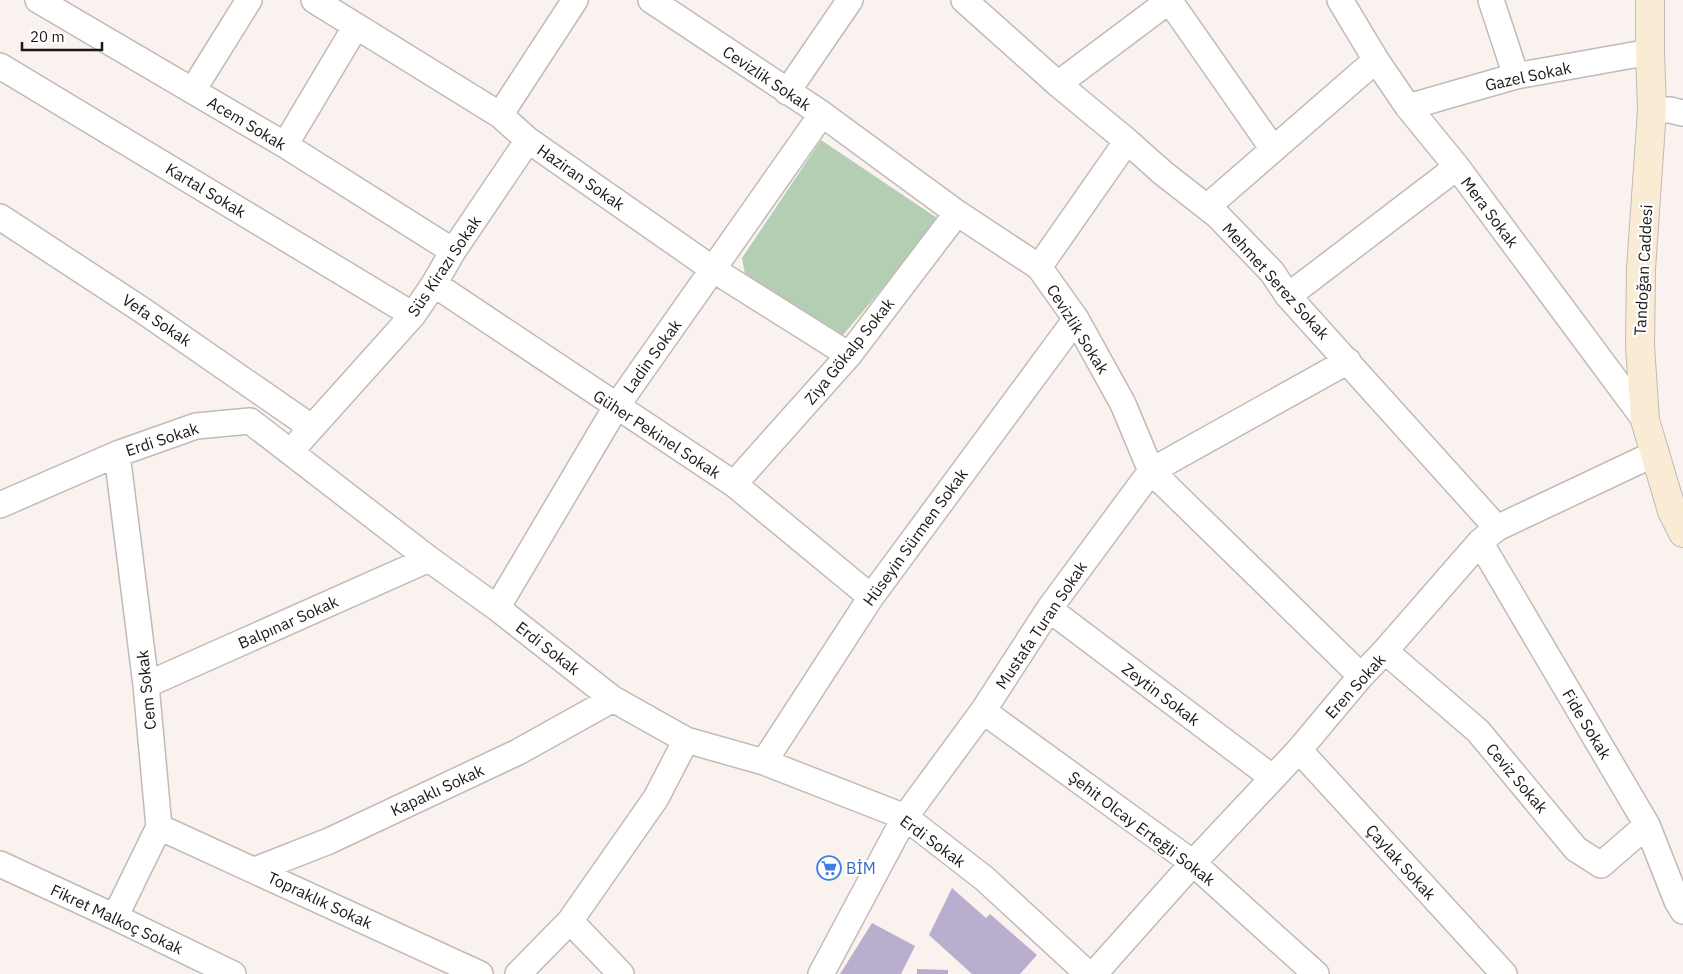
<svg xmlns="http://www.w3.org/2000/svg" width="1683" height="974" font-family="'IBM Plex Sans',sans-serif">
<rect width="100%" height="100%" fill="#faf2ee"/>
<path fill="#b3ceb2" d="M821,140L940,220L843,335L745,274L742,258Z"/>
<path fill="#baaecf" d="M952,888L986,918L990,914L1037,955L1020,974H972L929,935Z
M872,923L915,946L901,974H840Z
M917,969L948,970V974H917Z"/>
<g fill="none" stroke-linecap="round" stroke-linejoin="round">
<g stroke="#c1bab6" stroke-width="28">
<path id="street" d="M38,0L285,145L453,251
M314,0L500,115L528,140L714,270L849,355
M651,0L822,114L957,213L1039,267L1076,319L1123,404L1151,471L1361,676
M964,0L1058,84L1127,141L1163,173L1218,216L1272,272L1288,296L1497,528
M1169,0L1273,149
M1340,0L1376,60L1408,107L1457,167L1645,420
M1491,0L1516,76
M0,66L413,315
M1058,84L1170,0
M193,90L249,0
M787,92L850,0
M1408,107L1516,76L1650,52
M1652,110H1670L1683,113
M500,115L575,0
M285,145L356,26
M1207,207L1376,60
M0,217L142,310L311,427
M1039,267L1127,141
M434,284L734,484L871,597
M1288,296L1457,167
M291,451L413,315L434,284L453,251L528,140
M734,484L849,355L957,213
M0,505L117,454L196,426L250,421L429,559L497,608L613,699L686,740L764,762L905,817L985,879L1088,974
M1480,542L1647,825L1677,901L1683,911
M497,608L616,407L822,114
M1049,609L1273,778
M1385,651L1478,731L1576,849L1601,865L1647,825
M146,685L429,559
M983,711L1193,863L1316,974
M1299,750L1504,974
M764,762L871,597L1076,319
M159,827L480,974
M0,864L115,917L233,974
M255,870L329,841L518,752L613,699
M115,917L159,827L146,685L117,454
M570,921L621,974
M518,974L570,921L656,798L686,740
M821,974L905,817L983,711L1049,609L1151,471L1348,361
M1094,974L1193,863L1299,750L1361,676L1385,651L1480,542L1497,528L1656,453"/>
</g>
<g stroke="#c1bab6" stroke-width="30">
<path id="secondary" d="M1650,0V52L1652,110L1641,269L1640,346L1645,420L1672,511L1683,533"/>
</g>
<use href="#street" stroke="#fff" stroke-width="25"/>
<use href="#secondary" stroke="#faecd4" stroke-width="28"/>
</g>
<defs>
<g id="supermarket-ring" transform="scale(1.25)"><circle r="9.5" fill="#fff" stroke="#3f7fe0" stroke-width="1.5"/><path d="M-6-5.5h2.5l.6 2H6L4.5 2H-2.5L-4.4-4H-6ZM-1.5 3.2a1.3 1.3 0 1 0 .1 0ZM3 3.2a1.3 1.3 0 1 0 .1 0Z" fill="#3f7fe0"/></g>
</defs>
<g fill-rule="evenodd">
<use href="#supermarket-ring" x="829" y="868"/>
</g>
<g text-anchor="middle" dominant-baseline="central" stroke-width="4.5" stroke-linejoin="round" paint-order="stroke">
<g font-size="16" fill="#1b1817" stroke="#fff">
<text transform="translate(1528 76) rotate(-12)">Gazel Sokak</text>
<text transform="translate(767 78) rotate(34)">Cevizlik Sokak</text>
<text transform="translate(247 123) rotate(31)">Acem Sokak</text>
<text transform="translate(581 177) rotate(35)">Haziran Sokak</text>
<text transform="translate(206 190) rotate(31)">Kartal Sokak</text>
<text transform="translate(1490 212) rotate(53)">Mera Sokak</text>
<text transform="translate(444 266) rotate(-56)">Süs Kirazı Sokak</text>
<text transform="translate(1643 270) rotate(-87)">Tandoğan Caddesi</text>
<text transform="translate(1276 281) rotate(48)">Mehmet Serez Sokak</text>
<text transform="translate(157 320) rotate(34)">Vefa Sokak</text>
<text transform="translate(1078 329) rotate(58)">Cevizlik Sokak</text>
<text transform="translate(849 351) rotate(-51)">Ziya Gökalp Sokak</text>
<text transform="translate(652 356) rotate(-54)">Ladin Sokak</text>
<text transform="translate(657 434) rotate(33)">Güher Pekinel Sokak</text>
<text transform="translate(162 439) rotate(-18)">Erdi Sokak</text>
<text transform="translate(915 537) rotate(-54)">Hüseyin Sürmen Sokak</text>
<text transform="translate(288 622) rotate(-24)">Balpınar Sokak</text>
<text transform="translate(1041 625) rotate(-56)">Mustafa Turan Sokak</text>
<text transform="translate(548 648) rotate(38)">Erdi Sokak</text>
<text transform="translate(1355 686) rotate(-48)">Eren Sokak</text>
<text transform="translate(146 690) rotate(-96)">Cem Sokak</text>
<text transform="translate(1161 694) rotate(37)">Zeytin Sokak</text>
<text transform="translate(1587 724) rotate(59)">Fide Sokak</text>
<text transform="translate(1517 778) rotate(50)">Ceviz Sokak</text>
<text transform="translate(437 790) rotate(-25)">Kapaklı Sokak</text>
<text transform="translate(1142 828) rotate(37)">Şehit Olcay Erteğli Sokak</text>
<text transform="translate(933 841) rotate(36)">Erdi Sokak</text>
<text transform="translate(1401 862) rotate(48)">Çaylak Sokak</text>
<text transform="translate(320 900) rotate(25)">Topraklık Sokak</text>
<text transform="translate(117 919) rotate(25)">Fikret Malkoç Sokak</text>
</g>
<g font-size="16" fill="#366cbe" stroke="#fff" text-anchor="start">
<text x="846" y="868">BİM</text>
</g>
</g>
<path d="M22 42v8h80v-8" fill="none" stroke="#1b1817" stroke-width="2.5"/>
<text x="30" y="42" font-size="15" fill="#1b1817" stroke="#ffffff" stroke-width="4" paint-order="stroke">20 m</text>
</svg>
